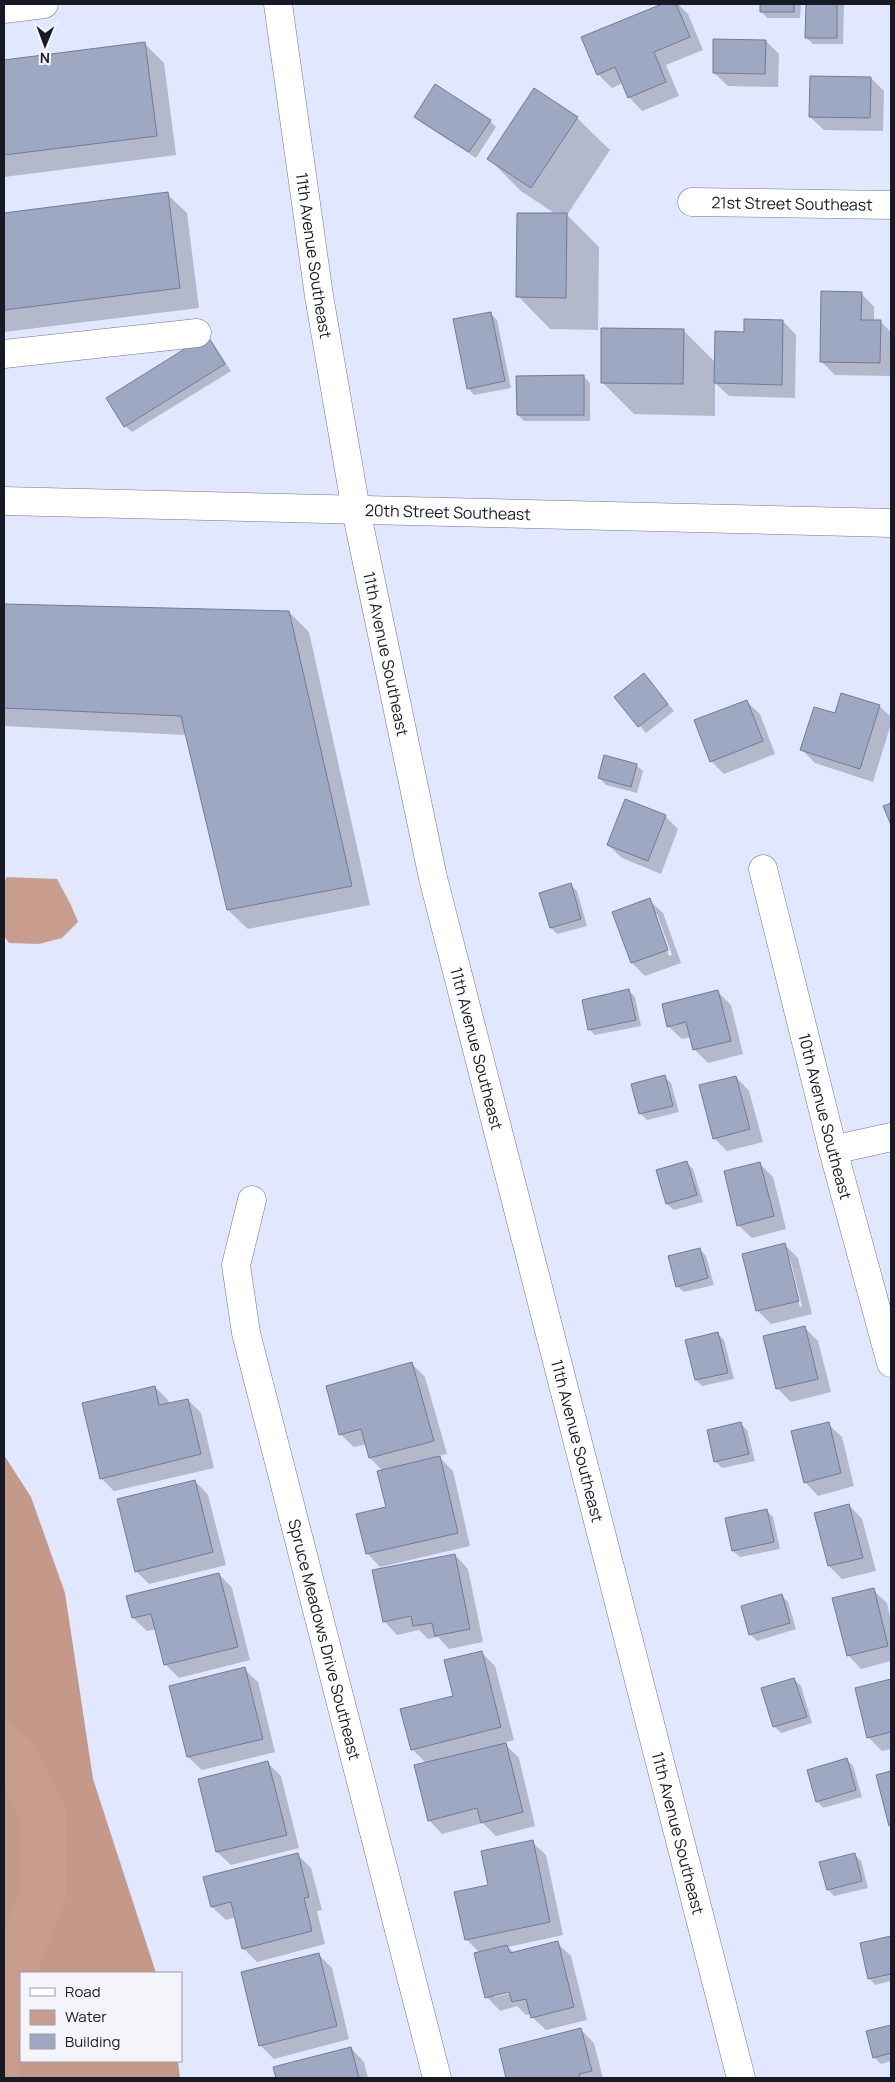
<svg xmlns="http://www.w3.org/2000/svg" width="895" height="2082" font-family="Manrope,sans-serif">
<rect width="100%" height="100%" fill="#e0e7fe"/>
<path fill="#c49989" d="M4,1455L31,1497L65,1593L93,1779L156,1973H21V2061H178L180,2078H4Z"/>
<path fill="#c99d8d" d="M7,877L57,879L71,905L78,922L62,938L39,944L9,943L4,936V882Z
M4,1717L32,1742L66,1809V1898L37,1973H21V2033L18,2050L21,2078H4V1931L20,1889V1820L4,1787Z"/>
<path fill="#0003" fill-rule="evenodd" d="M665,4H678L688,14L703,50L666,65L679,96L642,111L629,97L623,83L612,88L598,74L583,38Z
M761,4H801L800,18H767L761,11Z
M807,4H844L843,44H813L806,37Z
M766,41L779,54L778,87L728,86L714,73Z
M144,43L164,63L176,155L4,177V61Z
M871,78L884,91L883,131L824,130L810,117Z
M415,117L490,121L496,127L476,158L422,123Z
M577,118L610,150L567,215L599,247L598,330L550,329L518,296L557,215L521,191L489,159Z
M167,194L187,213L199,308L4,332V215Z
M861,293L874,307V321H880L891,332V376L835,375L821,361Z
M490,313L497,320L511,388L474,395L468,388Z
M783,321L796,335L795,398L729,396L715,383V416L634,414L602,382L683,330L716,363L745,333Z
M207,337L213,343L231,371L132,432L125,426Z
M583,376L590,383V421H524L518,415Z
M4,606L289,612L309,632L370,905L248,929L228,910L186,735L4,726Z
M644,675L674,711L646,733L616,697Z
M746,701L760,714L775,754L724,774L711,761Z
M879,706L891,717V724L873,782L815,763L802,750Z
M636,765L643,771L637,793L606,785L599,778Z
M665,816L678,829L661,874L622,858L608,845Z
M571,885L577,891L587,926L557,934L551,928Z
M649,900L663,913L681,963L645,976L632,963ZM654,914H657L672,955L669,956Z
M629,991L635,997L641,1026L595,1035L589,1029Z
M718,992L731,1005L743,1054L708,1063L695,1050L691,1037L682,1039L668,1026Z
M665,1077L671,1083L679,1112L647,1120L640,1113Z
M736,1077L749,1091L763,1142L727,1151L714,1138Z
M686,1162L693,1169L703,1202L674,1210L667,1204L657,1171Z
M760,1164L773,1177L786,1229L752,1238L738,1225Z
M784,1244L798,1258L812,1314L771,1324L758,1311ZM787,1259H790L802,1306L800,1307Z
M700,1249L706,1256L714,1285L684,1292L677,1286Z
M804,1327L818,1341L831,1392L791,1402L778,1389L765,1337Z
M718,1334L724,1340L734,1379L702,1386L696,1380Z
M412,1364L425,1377L447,1454L438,1456L453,1471L470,1546L380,1567L367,1553L387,1508L383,1471L370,1458L367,1444L354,1447L340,1434Z
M155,1387L168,1400L169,1404L188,1400L201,1413L214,1468L114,1491L101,1478Z
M740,1423L747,1430L755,1461L722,1468L716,1462Z
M828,1424L842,1437L854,1486L818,1496L805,1482Z
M195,1481L208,1495L226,1565L149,1584L136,1571Z
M849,1505L862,1519L876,1571L842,1579L829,1566Z
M766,1510L773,1517L780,1549L740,1557L733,1551Z
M455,1555L468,1569L483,1642L449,1649L438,1637L428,1639L419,1630L397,1635L384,1621Z
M219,1574L232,1588L250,1660L179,1678L165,1664L156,1629L147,1631L133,1618L128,1597Z
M873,1590L887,1603L891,1621V1661L861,1669L848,1655Z
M782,1596L788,1602L796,1629L757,1641L750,1634Z
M481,1652L495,1666L514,1740L504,1743L519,1758L535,1826L496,1836L483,1823L442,1834L429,1820L427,1764L412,1749L454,1697Z
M244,1669L258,1682L275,1752L202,1770L188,1757Z
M794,1679L801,1686L812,1723L781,1733L774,1726Z
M891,1680V1749L882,1751L869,1738L856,1689Z
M847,1760L853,1766L862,1797L823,1808L817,1801Z
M268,1763L281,1776L299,1848L231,1865L217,1852Z
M891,1772V1826L877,1776Z
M532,1842L546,1855L563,1935L508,1947L514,1953L557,1943L571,1956L587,2020L546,2030L532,2017L531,2014L526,2015L517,2006L500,2011L487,1997L480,1953L466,1939L489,1886ZM515,1989V1992L494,1997V1994Z
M298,1855L311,1868L322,1910L317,1911L325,1944L257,1962L243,1948L236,1917L226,1920L212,1907Z
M855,1855L861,1861L868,1888L834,1896L828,1890Z
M890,1938L891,1981L875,1985L869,1978Z
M318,1954L332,1968L349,2039L274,2059L260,2045Z
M891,2026V2061L881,2064L874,2057L868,2032Z
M581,2030L594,2043L603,2078H507L500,2050Z
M351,2048L364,2062L368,2078H277L274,2068Z"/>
<path fill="#9fa8c3" stroke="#727a94" d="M662,4H676L690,37L654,52L666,82L628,98L615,67L597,75L581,37Z
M760,4H794V12H760Z
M806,4H837V38H805Z
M713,39L766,40L765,74L713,73Z
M145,42L157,136L4,155V60Z
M810,76L871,77L870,118L809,117Z
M435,84L491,120L469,152L414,117Z
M534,88L578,117L531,188L487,159Z
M168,192L180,288L4,310V213Z
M517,213H567L566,298L516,297Z
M821,291L862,292L861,320H881L880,363L820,362Z
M491,312L505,381L467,389L453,319Z
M744,319L783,320L782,385L714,383L715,331L744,332Z
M601,328L684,329L683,384L601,383Z
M207,335L225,364L124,427L106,398Z
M584,375V415H517L516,376Z
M4,604L289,611L352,886L227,910L181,716L4,708Z
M644,673L668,704L638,727L614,697Z
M841,693L880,705L860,769L800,750L814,707L835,713Z
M747,700L763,741L710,762L694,720Z
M604,755L637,764L631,787L598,778Z
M625,799L666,815L648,861L607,845Z
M891,803V825L883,806Z
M571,883L581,919L550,928L539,893Z
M650,898L668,950L631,963L612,912Z
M629,989L636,1020L588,1030L582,1000Z
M718,990L731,1041L693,1050L686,1022L667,1027L662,1004Z
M665,1075L673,1106L639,1114L631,1084Z
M736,1076L750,1129L713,1139L699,1085Z
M687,1161L697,1195L666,1204L656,1170Z
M760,1162L774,1216L737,1226L724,1171Z
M785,1243L799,1301L756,1311L742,1254Z
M700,1248L708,1278L676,1287L668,1256Z
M805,1326L818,1379L776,1389L763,1336Z
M718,1332L728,1373L695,1380L685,1340Z
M412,1362L434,1441L369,1458L361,1429L339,1435L326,1386Z
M155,1386L159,1405L188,1399L201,1454L100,1479L82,1403Z
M741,1422L749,1454L714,1462L707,1430Z
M829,1422L841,1473L804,1483L791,1431Z
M440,1456L458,1533L366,1554L356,1514L386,1507L377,1471Z
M195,1480L213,1552L135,1572L117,1499Z
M849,1504L863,1558L828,1566L814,1513Z
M767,1509L774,1542L732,1551L725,1518Z
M455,1554L470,1629L435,1636L432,1623L413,1626L411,1616L383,1622L372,1570Z
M219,1573L238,1647L164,1665L151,1614L132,1618L126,1596Z
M874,1588L888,1646L847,1656L832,1598Z
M782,1594L790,1623L749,1635L741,1606Z
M482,1651L501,1727L411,1750L400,1709L453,1696L444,1660Z
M245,1667L263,1739L187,1757L169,1686Z
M794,1678L807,1717L773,1727L761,1688Z
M891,1679V1732L867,1738L855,1688Z
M506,1743L523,1812L481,1823L477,1808L428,1821L414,1765Z
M847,1758L856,1790L816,1802L807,1770Z
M268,1761L287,1835L216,1852L198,1779Z
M891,1771V1825L889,1826L876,1775Z
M533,1840L550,1922L465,1940L454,1892L488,1885L481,1851Z
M298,1853L309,1897L304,1898L312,1931L242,1949L231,1902L211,1907L203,1877Z
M855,1853L862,1881L827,1890L819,1862Z
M891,1936V1974L868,1979L860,1943Z
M558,1941L574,2007L531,2018L526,1999L512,2002L509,1992L485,1998L474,1953L507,1945L510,1953Z
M319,1953L337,2026L259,2046L241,1972Z
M891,2025V2053L873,2058L866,2031Z
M581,2028L592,2071L579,2074L580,2078H506L499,2049Z
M351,2047L359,2078H276L273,2067Z"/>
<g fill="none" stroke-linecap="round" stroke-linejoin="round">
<g stroke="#6e7690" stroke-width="29">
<g id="minor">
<path d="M4,9L44,4"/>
<path id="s1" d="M692,202L891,205"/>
<path d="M4,354L197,333"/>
<path id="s2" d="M4,501L891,523"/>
<path id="s3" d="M763,869L833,1150L891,1363"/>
<path d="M833,1150L891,1137"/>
<path id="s4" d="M252,1200L236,1265L246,1333L437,2078"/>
</g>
</g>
<g stroke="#6e7690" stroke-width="29">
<g id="major">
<path id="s5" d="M278,4L319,296L356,510L433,878L741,2078"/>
</g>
</g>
<use href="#minor" stroke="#fff" stroke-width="28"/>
<use href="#major" stroke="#fff" stroke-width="28"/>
</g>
<g text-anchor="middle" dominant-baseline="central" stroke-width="4.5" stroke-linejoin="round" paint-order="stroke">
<g font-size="16" fill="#171a24" stroke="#f3f5fb">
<text stroke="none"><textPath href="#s1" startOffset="100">21st Street Southeast</textPath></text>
<text stroke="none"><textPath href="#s5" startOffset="254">11th Avenue Southeast</textPath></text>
<text stroke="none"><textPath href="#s2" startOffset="444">20th Street Southeast</textPath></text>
<text stroke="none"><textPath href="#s5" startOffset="659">11th Avenue Southeast</textPath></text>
<text stroke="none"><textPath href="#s5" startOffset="1064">11th Avenue Southeast</textPath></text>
<text stroke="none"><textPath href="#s3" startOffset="255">10th Avenue Southeast</textPath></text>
<text stroke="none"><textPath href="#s5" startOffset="1469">11th Avenue Southeast</textPath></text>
<text stroke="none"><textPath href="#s4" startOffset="452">Spruce Meadows Drive Southeast</textPath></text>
<text stroke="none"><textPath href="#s5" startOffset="1874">11th Avenue Southeast</textPath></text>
</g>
</g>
<rect width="895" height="2082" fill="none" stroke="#171a24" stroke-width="10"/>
<rect x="20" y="1972" width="162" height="90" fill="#f3f5fb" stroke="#9b9da5"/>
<rect x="30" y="1988" width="25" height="8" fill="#ffffff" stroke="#9b9da5"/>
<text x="65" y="1997" font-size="15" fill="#171a24">Road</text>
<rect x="30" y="2010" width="25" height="15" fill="#c99d8d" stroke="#9b9da5"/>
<text x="65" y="2022" font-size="15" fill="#171a24">Water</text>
<rect x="30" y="2034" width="25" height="15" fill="#9fa8c3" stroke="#9b9da5"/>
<text x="65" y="2047" font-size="15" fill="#171a24">Building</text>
<g transform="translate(45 45) rotate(181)" stroke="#f3f5fb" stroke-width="4" paint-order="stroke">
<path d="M0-4L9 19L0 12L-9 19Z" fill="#171a24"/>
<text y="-8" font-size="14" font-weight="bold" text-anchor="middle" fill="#171a24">N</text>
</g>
</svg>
